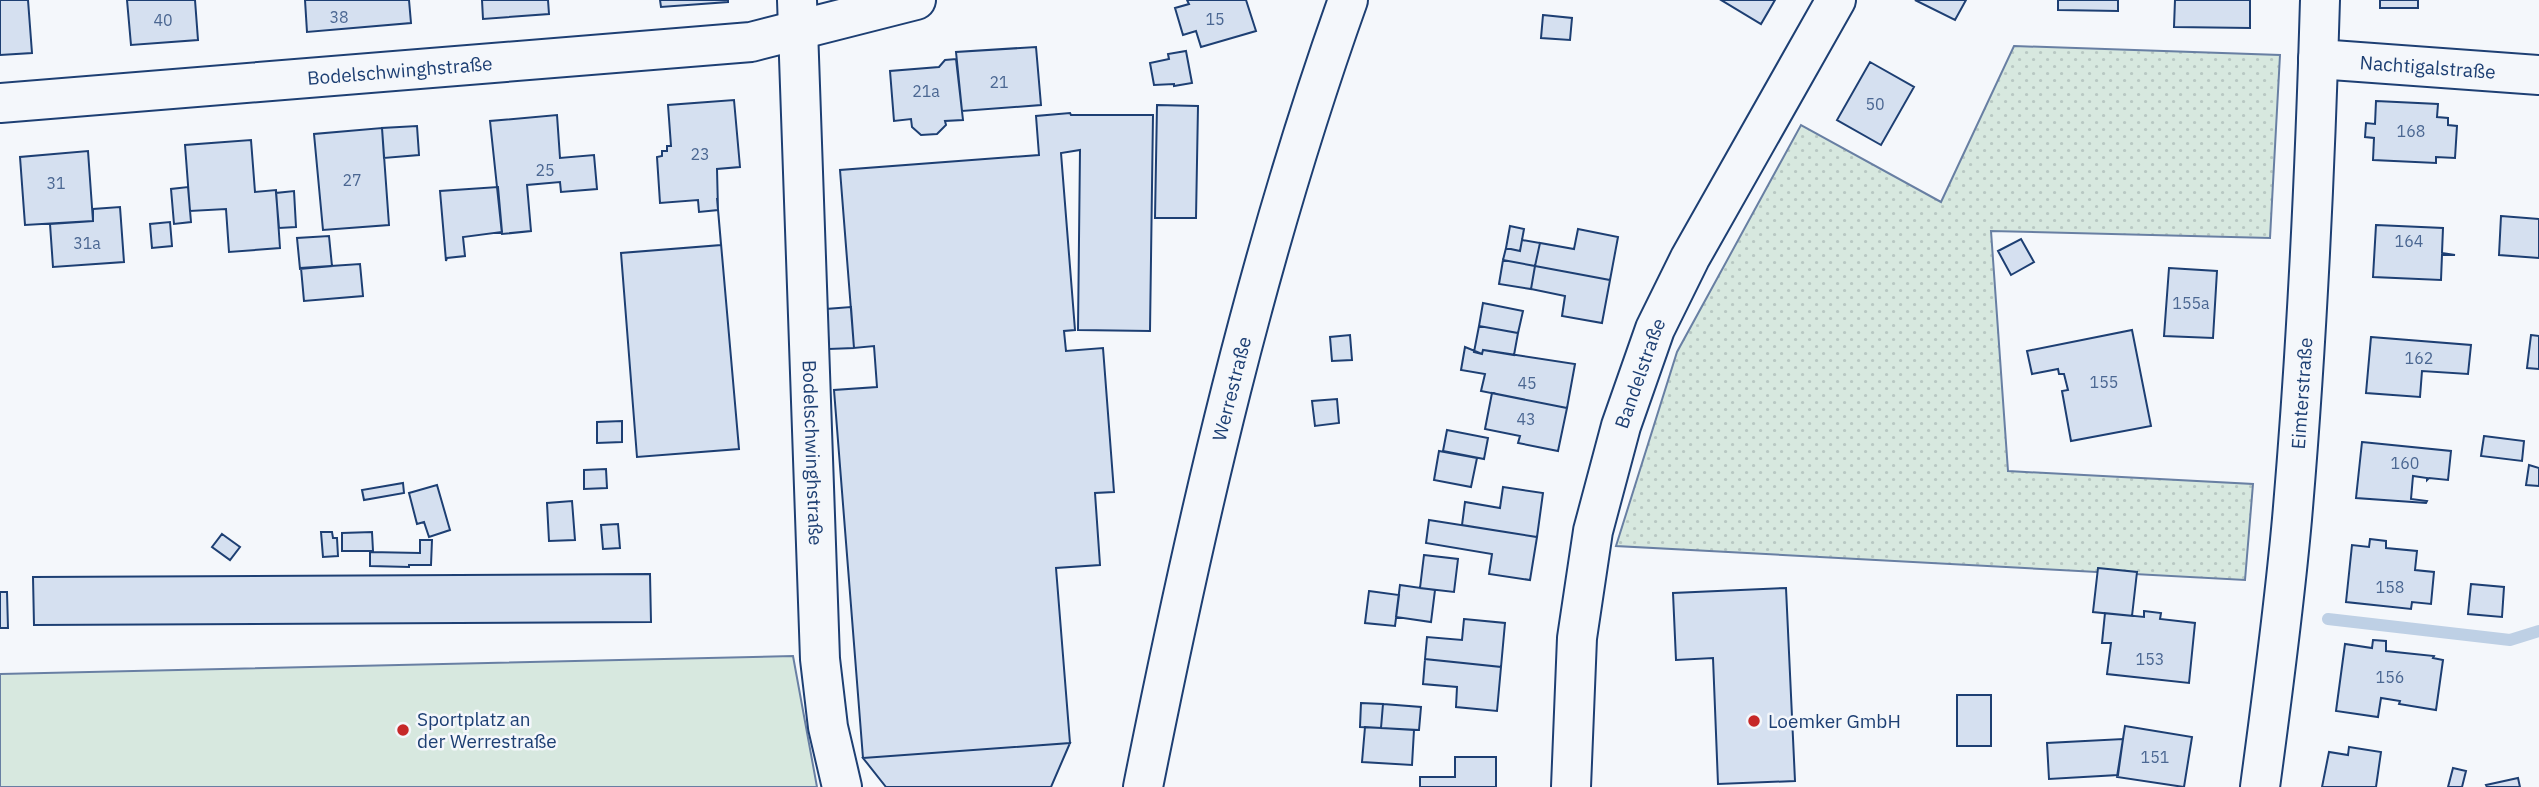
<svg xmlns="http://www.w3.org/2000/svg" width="2539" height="787" font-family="'IBM Plex Sans',sans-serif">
<defs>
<pattern id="grass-dots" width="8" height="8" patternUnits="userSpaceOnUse" patternTransform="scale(1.75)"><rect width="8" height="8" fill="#d7e8df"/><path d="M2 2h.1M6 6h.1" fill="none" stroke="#b8c8c3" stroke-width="1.8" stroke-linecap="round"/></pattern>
</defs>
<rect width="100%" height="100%" fill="#f4f7fb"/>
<path fill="url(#grass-dots)" stroke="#687fa3" stroke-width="2" d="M2014,46L2280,55L2270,238L1991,231L2008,471L2253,484L2245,580L1616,546L1677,352L1801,125L1941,202Z"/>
<path fill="#d7e8df" stroke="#687fa3" stroke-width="2" d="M793,656L817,787H0V674Z"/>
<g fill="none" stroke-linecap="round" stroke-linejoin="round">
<path stroke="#bed0e5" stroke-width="12" d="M2328,619L2510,640L2539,631"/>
</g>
<path fill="#d5e0f0" stroke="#1d3f73" stroke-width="2" d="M0,0H28L32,53L0,55Z
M127,0H195L198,40L131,45Z
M305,0H409L411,23L307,32Z
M482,0H548L549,14L483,19Z
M660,0H728V2L661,7Z
M1187,0H1246L1256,31L1201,47L1196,31L1183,35L1175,8L1189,4Z
M1721,0H1775L1761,24Z
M1915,0H1966L1955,20Z
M2058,0H2118V11L2058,10Z
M2175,0H2250V28L2174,27Z
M2380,0H2418V8H2380Z
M1543,15L1572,18L1570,40L1541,38Z
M1036,47L1041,105L962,111L956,52Z
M1186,51L1192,83L1174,86V84L1154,85L1150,63L1169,59L1168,54Z
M956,59L963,120L945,121L946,125L937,134L921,135L912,127L911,119L894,121L890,71L939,67L945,60Z
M1870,62L1914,87L1881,145L1837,120Z
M734,100L740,167L717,169L718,210L699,212L698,200L660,203L657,157L662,156V151H667V146H671L668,105Z
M2376,101L2438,104L2437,117L2448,118V125L2457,126L2455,158L2436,157V163L2373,160L2374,138L2365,137L2366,123L2375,124Z
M1157,105L1198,106L1196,218H1155Z
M1070,113L1071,115H1153L1150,331L1078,330L1080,150L1061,153L1075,330L1064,331L1066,351L1103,348L1114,492L1095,493L1100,565L1056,568L1070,743L863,758L834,390L877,387L874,346L854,348L840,170L1039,155L1036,116Z
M557,115L560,158L594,155L597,189L561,192L560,182L527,185L531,231L502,234L490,121Z
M417,126L419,155L384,158L382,128Z
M382,128L389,225L323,230L314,134Z
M251,140L255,192L276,190L280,248L229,252L226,209L190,211L185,145Z
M88,151L93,221L25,225L20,157Z
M188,187L191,222L174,224L171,189Z
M498,187L502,232L463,237L465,256L447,258L446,261L440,191Z
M294,191L296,227L279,228L276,193Z
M717,198L739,449L637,457L621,253L721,245Z
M120,207L124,262L53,267L50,224L93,221V209Z
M2501,216L2539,219V258L2499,255Z
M170,222L172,246L152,248L150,224Z
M2376,225L2443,228L2442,253L2455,255H2442L2441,280L2373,277Z
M1510,226L1524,229L1520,251L1506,248Z
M1578,229L1618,237L1610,280L1535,266L1540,243L1574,249Z
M329,236L332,266L300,269L297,238Z
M2021,239L2034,262L2011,275L1998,251Z
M1522,240L1540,243L1535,266L1503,260L1506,248L1520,251Z
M1503,260L1535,266L1531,289L1499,284Z
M360,264L363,296L304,301L301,268Z
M1535,266L1610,280L1602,323L1562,316L1565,296L1531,289Z
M2169,268L2217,271L2213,338L2164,336Z
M1483,303L1523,311L1518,333L1479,326Z
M851,307L854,348L829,349L826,309Z
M1479,326L1518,333L1514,355L1483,350L1482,354L1474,352Z
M2132,330L2151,426L2071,441L2062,391L2068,390L2064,374H2059L2058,369L2032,374L2027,351Z
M1350,335L1352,360L1332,361L1330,337Z
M2531,335L2539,336V369L2527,368Z
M2371,337L2471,345L2468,374L2422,371L2420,397L2366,393Z
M1465,347L1482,354L1483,350L1575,364L1567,408L1481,391L1485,374L1461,370Z
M1492,393L1567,408L1558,451L1518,443L1520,436L1485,429Z
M1337,399L1339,423L1315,426L1312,401Z
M622,421V442L597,443V422Z
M1447,430L1488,438L1484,459L1443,451Z
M2484,436L2524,441L2522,461L2481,456Z
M2362,442L2451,451L2448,480L2429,478L2427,480V478L2413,476L2411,499L2427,501L2426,503L2356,498Z
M1439,451L1477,458L1471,487L1434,480Z
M2529,465L2539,468V486L2526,485Z
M606,469L607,488L584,489V470Z
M403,483L404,493L364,500L362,490Z
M437,485L450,530L429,537L424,522L417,524L409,493Z
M1503,487L1543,493L1537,537L1462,525L1465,502L1500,508Z
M572,501L575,540L549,541L547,503Z
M1429,520L1537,537L1530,580L1489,574L1492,554L1426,543Z
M618,524L620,548L603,549L601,525Z
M321,532H332L333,538H337L338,556L323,557Z
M372,532L373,551H342V533Z
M222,534L240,547L230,560L212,547Z
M2370,539L2386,541V548L2417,551L2415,570L2434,572L2431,604L2412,602L2411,609L2346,602L2352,545L2369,547Z
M420,540H432L431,565H409V567L370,566V552L420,553Z
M1424,555L1458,559L1454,592L1420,588Z
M2098,568L2137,572L2132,616L2093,612Z
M650,574L651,622L34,625L33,577Z
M2471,584L2504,587L2502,617L2468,614Z
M1400,585L1435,590L1431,622L1396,617Z
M1786,588L1795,781L1718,784L1713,658L1676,660L1673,593Z
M1369,591L1399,595L1395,626L1365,623Z
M0,592H7L8,628H0Z
M2144,611L2161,613L2160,619L2195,623L2189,683L2107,674L2111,643H2102L2105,613L2144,617Z
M1464,619L1505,623L1501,667L1425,659L1427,637L1462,640Z
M2373,640L2386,641V651L2434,656L2433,658L2443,660L2436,710L2399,704L2400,701L2381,698L2378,717L2336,711L2345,644L2372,648Z
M1425,659L1501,667L1497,711L1456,707L1457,687L1423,684Z
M1957,695H1991V746H1957Z
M1361,703L1383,704L1381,728L1360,727Z
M1383,704L1421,707L1419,730L1381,728Z
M2125,726L2192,737L2184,787L2117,777Z
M1365,727L1414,730L1412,765L1362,762Z
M2123,739L2118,775L2049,779L2047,743Z
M1070,743L1051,787H886L863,758Z
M2349,747L2381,752L2376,787H2322L2329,752L2348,755Z
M1455,757H1496V787H1420V777H1455Z
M2453,768L2466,771L2462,787H2448Z
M2518,778L2520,787H2487L2486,785Z"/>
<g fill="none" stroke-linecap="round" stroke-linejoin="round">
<g stroke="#1d3f73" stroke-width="42">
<g id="minor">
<path id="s1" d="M797,0L820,659L828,727L842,787"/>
<path id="s2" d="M2318,59L2539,75"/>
<path id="s3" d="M0,103L751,42L916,0"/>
<path id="s4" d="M1571,787L1577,638L1593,531L1621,426L1655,329L1690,258L1836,0"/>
<path id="s5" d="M2260,787C2272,698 2284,608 2292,519C2307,346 2315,173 2320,0"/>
</g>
</g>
<g stroke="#1d3f73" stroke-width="42">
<g id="major">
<path id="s6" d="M1143,787C1196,521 1257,255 1348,0"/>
</g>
</g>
<use href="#minor" stroke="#f4f7fb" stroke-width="38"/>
<use href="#major" stroke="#f4f7fb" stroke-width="38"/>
</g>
<g fill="#c62828" stroke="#f4f7fb" stroke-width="2.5">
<circle cx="1754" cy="721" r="7"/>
<circle cx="403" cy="730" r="7"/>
</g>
<g text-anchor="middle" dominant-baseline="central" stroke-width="5" stroke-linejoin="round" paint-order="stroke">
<g font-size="16" fill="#4b6792">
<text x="339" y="17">38</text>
<text x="1215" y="19">15</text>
<text x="163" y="20">40</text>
<text x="999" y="82">21</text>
<text x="926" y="91">21a</text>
<text x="1875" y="104">50</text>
<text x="2411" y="131">168</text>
<text x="700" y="154">23</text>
<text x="545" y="170">25</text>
<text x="352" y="180">27</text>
<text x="56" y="183">31</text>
<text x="2409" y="241">164</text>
<text x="87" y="243">31a</text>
<text x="2191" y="303">155a</text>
<text x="2419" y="358">162</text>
<text x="2104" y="382">155</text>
<text x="1527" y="383">45</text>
<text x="1526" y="419">43</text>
<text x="2405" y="463">160</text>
<text x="2390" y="587">158</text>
<text x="2150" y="659">153</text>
<text x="2390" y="677">156</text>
<text x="2155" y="757">151</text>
</g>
<g font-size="19" fill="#1d3f73" stroke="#f4f7fb">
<text stroke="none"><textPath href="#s2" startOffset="110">Nachtigalstraße</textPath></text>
<text stroke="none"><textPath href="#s3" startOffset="401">Bodelschwinghstraße</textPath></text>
<text stroke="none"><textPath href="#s4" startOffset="422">Bandelstraße</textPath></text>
<text stroke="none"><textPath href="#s6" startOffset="408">Werrestraße</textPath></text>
<text stroke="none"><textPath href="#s5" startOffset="396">Eimterstraße</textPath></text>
<text stroke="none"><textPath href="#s1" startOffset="453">Bodelschwinghstraße</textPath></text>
</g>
<g font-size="19" fill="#1d3f73" stroke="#f4f7fb" text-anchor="start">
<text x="417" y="719">Sportplatz an<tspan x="417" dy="22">der Werrestraße</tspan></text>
<text x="1768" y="721">Loemker GmbH</text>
</g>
</g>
</svg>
